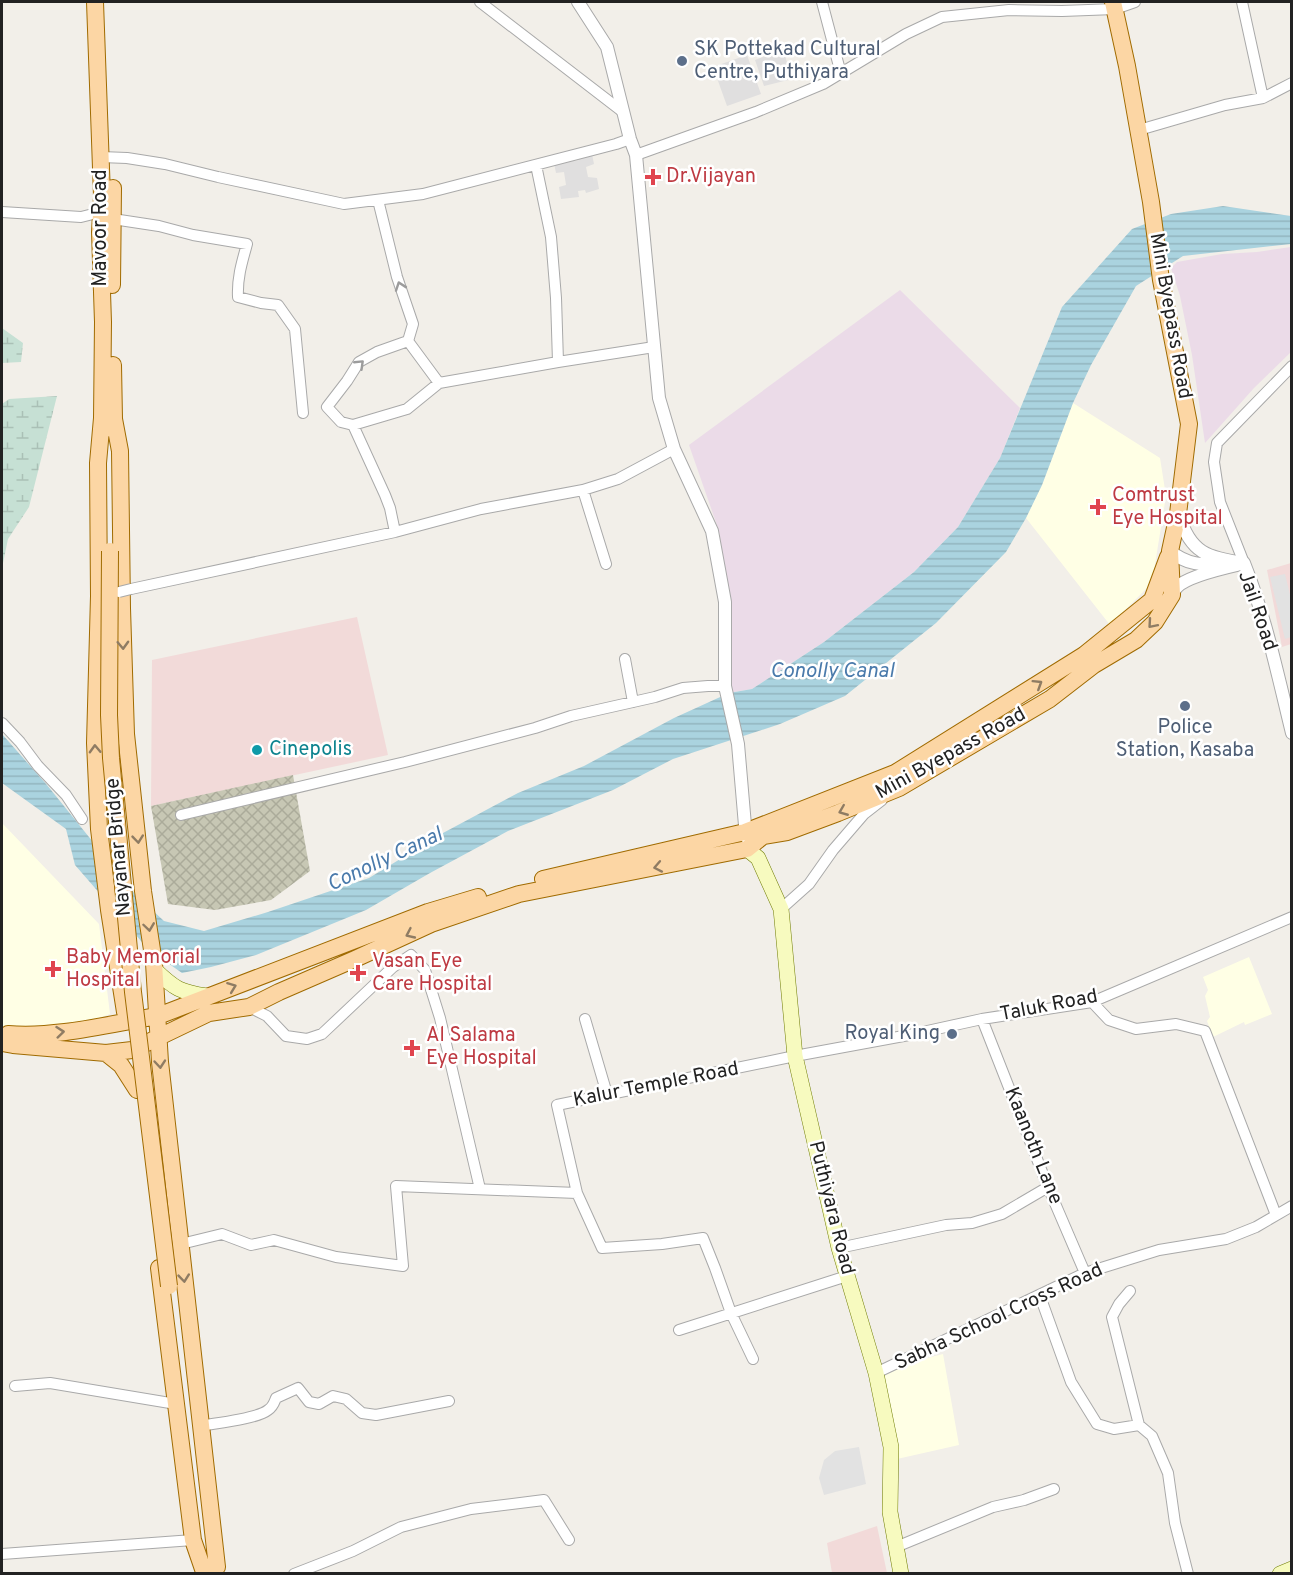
<svg xmlns="http://www.w3.org/2000/svg" width="1293" height="1575" font-family="Overpass,sans-serif">
<defs>
<pattern id="construction-cross-hatch" width="8" height="8" patternUnits="userSpaceOnUse" patternTransform="scale(1.5)"><rect width="8" height="8" fill="#c7c7b4"/><path d="M0 0l8 8M0 8l8-8" fill="none" stroke="#abab9a"/></pattern>
<pattern id="wetland-marsh" width="20" height="14" patternUnits="userSpaceOnUse" patternTransform="scale(1.5)"><rect width="20" height="14" fill="#c6e0d4"/><path d="M1 5h8M5 5V1M11 12h8M15 12V8" fill="none" stroke="#aac0b6"/></pattern>
<pattern id="water-rules" width="6" height="5" patternUnits="userSpaceOnUse" patternTransform="scale(1.5)"><rect width="6" height="5" fill="#aad3df"/><path d="M0 2.5h6" fill="none" stroke="#92b5bf"/></pattern>
</defs>
<rect width="100%" height="100%" fill="#f2efe9"/>
<path fill="#e0dfdf" d="M783,49L792,79L764,86L755,60Z
M747,55L761,94L727,106L713,67Z
M592,154L594,164L586,167L588,177L597,178L599,189L586,193L585,190L578,191L579,197L561,199L559,187L566,185L564,172L556,173L554,163L572,159L574,161L579,160V157Z"/>
<path fill="#f2dad9" d="M1291,563V644L1282,647L1267,570Z
M357,617L388,755L151,806L152,660Z
M877,1526L887,1573H832L827,1543Z"/>
<path fill="#ebdbe8" d="M1291,247V352L1254,388L1205,443L1192,355L1180,296L1171,268L1177,262L1222,254L1257,252Z
M900,290L1020,408L1000,458L958,527L914,572L824,642L752,689L729,693V604L719,531L689,445Z"/>
<path fill="#ffffe5" d="M1073,403L1160,458L1166,496L1152,583L1110,625L1026,518L1042,485Z
M2,823L99,924L110,1014L68,1030L12,1031L2,1026Z
M1249,957L1272,1014L1245,1025L1244,1022L1213,1037L1207,1021L1210,1017L1205,996L1208,990L1203,977Z
M943,1354L959,1445L897,1459L877,1371Z"/>
<path fill="url(#construction-cross-hatch)" d="M293,775L310,871L271,900L215,910L168,904L151,806Z"/>
<path fill="url(#wetland-marsh)" d="M2,328L23,343L21,362L2,363Z
M57,396L29,507L8,539L2,568V404L9,399Z"/>
<path fill="#e2e2e2" d="M1285,574L1292,603L1291,637L1285,639L1270,577Z
M859,1447L866,1484L824,1495L819,1478L824,1460L835,1451Z"/>
<path fill="url(#water-rules)" d="M1223,206L1291,216V244L1183,256L1136,286L1091,365L1073,403L1042,485L1026,518L1006,552L936,623L845,696L780,724L673,759L613,790L508,831L430,873L366,910L256,955L211,967L182,973L148,949L75,865L66,829L2,783V734L47,785L135,894L164,921L204,931L268,912L369,878L443,833L518,793L584,766L674,718L729,693L752,689L824,642L914,572L958,527L1000,458L1062,307L1132,229L1171,214Z"/>
<g fill="none" stroke-linecap="round" stroke-linejoin="round">
<g stroke="#a9a9a9" stroke-width="12">
<path id="minor" d="M480,2L623,112
M822,2L841,74
M1242,2L1263,98
M1139,130L1225,105L1263,98L1292,83
M636,155L756,112L823,84L906,34L942,17L1009,10L1062,11L1115,9L1135,2
M101,157L127,158L165,164L218,177L344,204L423,194L616,144L630,139
M536,165L551,237L556,298L558,362L654,347
M378,200L397,277L413,324L408,341
M2,212L81,217L101,212
M113,219L159,226L193,235L247,244C242,262 237,278 238,297L261,303L278,305L295,329L303,413
M408,341L377,352L359,362L347,381L327,407L341,422L353,425L407,409L439,383L558,362
M408,341L439,383
M353,425L385,495L390,508L395,532
M1244,563L1220,502L1214,462L1217,443L1292,366
M606,564L583,490L618,479L674,449
M131,589L395,532L481,509L583,490
M625,659L633,702
M2,723L20,742L38,766L66,795L82,819
M181,815L405,762L535,728L571,716L655,697L683,688L708,686H725
M781,909L809,884L833,850L864,814L882,800
M1092,1002L1109,1020L1136,1029L1176,1024L1205,1031L1276,1215
M249,1007L267,1016L286,1036L307,1039L322,1034L393,967L411,955L425,970L440,1018L480,1189
M585,1019L607,1094
M982,1019L1048,1187L1085,1273
M577,1193L602,1248L662,1244L703,1238L715,1268L731,1313L753,1359
M181,1244L222,1234L251,1245L274,1240L336,1257L403,1266L396,1186L577,1193L557,1105L795,1056L909,1035L982,1019L1092,1002L1292,917
M839,1248L946,1225L972,1223L1002,1214L1048,1187
M1130,1291L1119,1304L1112,1317L1139,1425
M1040,1296L1071,1382L1097,1424L1114,1429L1139,1425L1152,1436L1168,1473L1175,1523L1188,1574
M679,1330L847,1276
M876,1373L1085,1273L1159,1250L1226,1239L1256,1227L1292,1206
M15,1386L50,1383L176,1404
M200,1426C216,1423 257,1419 268,1410C273,1407 274,1403 276,1398L298,1388L309,1402L319,1404L333,1396L346,1399L362,1413L376,1415L449,1401
M896,1547L993,1507L1024,1500L1054,1489
M2,1554L193,1540
M294,1574L353,1551L401,1527L471,1509L544,1500L569,1540"/>
</g>
<g stroke="#a9a9a9" stroke-width="14">
<path id="tertiary" d="M578,2L607,47L630,139L636,155L659,398L674,449L712,531L725,602V686L738,744L746,837
M1179,515C1190,553 1208,558 1244,563
M1170,551C1187,565 1202,565 1222,564
M1244,563C1266,618 1278,676 1292,733
M1172,595C1174,592 1175,589 1177,587C1187,577 1224,568 1237,565"/>
</g>
<g stroke="#707d05" stroke-width="16">
<path id="secondary" d="M747,849L758,858L781,909L795,1056L839,1248L876,1373L891,1447L890,1512L901,1574
M155,970C175,989 180,992 207,996
M1280,1574L1292,1569"/>
</g>
<g stroke="#a06b00" stroke-width="18">
<path id="primary" d="M95,2L102,196L100,232L103,322L102,418L104,429
M112,285L113,188
M102,418L98,463L99,596L95,743L99,829L109,910L125,1012
M114,419L120,451L122,608L126,734L143,891L154,963L160,1062L217,1567
M112,429L114,419L113,365
M543,879L745,832L895,773L1084,655L1152,600L1168,557
M8,1034C57,1038 109,1024 158,1016L428,912L478,897
M2,1043L13,1045L106,1053L132,1050L209,1013L249,1007L279,992L355,959L431,924L519,894L747,849L763,836L787,832L838,813L899,788L1050,699L1094,665L1136,640L1155,622L1172,595L1170,551L1178,514L1189,424L1161,280L1151,202L1127,66L1113,2
M106,1053L121,1065L137,1090
M159,1268L193,1540L204,1572"/>
</g>
<use href="#minor" stroke="#fff" stroke-width="10"/>
<use href="#tertiary" stroke="#fff" stroke-width="12"/>
<use href="#secondary" stroke="#f7fabf" stroke-width="15"/>
<use href="#primary" stroke="#fcd6a4" stroke-width="16"/>
<g stroke="#a9a9a9" stroke-width="12" stroke-linecap="butt">
<path id="minor-bridge" d="M119,592L131,589"/>
</g>
<g stroke="#a06b00" stroke-width="18" stroke-linecap="butt">
<path id="primary-bridge" d="M110,551L109,715L111,758L133,992L169,1286"/>
</g>
<use href="#minor-bridge" stroke="#fff" stroke-width="10"/>
<use href="#primary-bridge" stroke="#fcd6a4" stroke-width="16"/>
</g>
<defs><path id="oneway-chevron" d="M-2-3.5L2.5 0L-2 3.5" fill="none" stroke-width="1.6" stroke-linecap="round" stroke-linejoin="round" transform="scale(1.5)"/></defs>
<g stroke="#9c9c9c">
<use href="#oneway-chevron" transform="translate(400 286) rotate(-109)"/>
<use href="#oneway-chevron" transform="translate(360 364) rotate(-44)"/>
</g>
<g stroke="#8f7c63">
<use href="#oneway-chevron" transform="translate(1152 624) rotate(131)"/>
<use href="#oneway-chevron" transform="translate(123 645) rotate(88)"/>
<use href="#oneway-chevron" transform="translate(1038 684) rotate(-32)"/>
<use href="#oneway-chevron" transform="translate(95 749) rotate(-92)"/>
<use href="#oneway-chevron" transform="translate(843 811) rotate(158)"/>
<use href="#oneway-chevron" transform="translate(138 839) rotate(84)"/>
<use href="#oneway-chevron" transform="translate(658 867) rotate(169)"/>
<use href="#oneway-chevron" transform="translate(149 927) rotate(82)"/>
<use href="#oneway-chevron" transform="translate(410 934) rotate(155)"/>
<use href="#oneway-chevron" transform="translate(232 987) rotate(-21)"/>
<use href="#oneway-chevron" transform="translate(60 1032) rotate(-6)"/>
<use href="#oneway-chevron" transform="translate(160 1064) rotate(85)"/>
<use href="#oneway-chevron" transform="translate(184 1278) rotate(84)"/>
</g>
<g fill="#5c6f8a" stroke="#fff" stroke-width="2">
<circle cx="682" cy="61" r="6"/>
<circle cx="1185" cy="706" r="6"/>
<circle cx="952" cy="1034" r="6"/>
</g>
<g fill="#e0444e" stroke="#fff" stroke-width="2">
<path d="M650 168h6v6h6v6h-6v6h-6v-6h-6v-6h6z"/>
<path d="M1095 498h6v6h6v6h-6v6h-6v-6h-6v-6h6z"/>
<path d="M50 960h6v6h6v6h-6v6h-6v-6h-6v-6h6z"/>
<path d="M355 964h6v6h6v6h-6v6h-6v-6h-6v-6h6z"/>
<path d="M409 1039h6v6h6v6h-6v6h-6v-6h-6v-6h6z"/>
</g>
<circle fill="#0f9aa8" stroke="#fff" stroke-width="2" cx="257" cy="750" r="6"/>
<g text-anchor="middle" dominant-baseline="central" stroke-width="5" stroke-linejoin="round" paint-order="stroke">
<g font-size="20" fill="#4e5e75" stroke="#fff" text-anchor="start">
<text x="694" y="50">SK Pottekad Cultural<tspan x="694" dy="23">Centre, Puthiyara</tspan></text>
<text x="1185" y="728" text-anchor="middle">Police<tspan x="1185" dy="23">Station, Kasaba</tspan></text>
<text x="940" y="1034" text-anchor="end">Royal King</text>
</g>
<g font-size="20" fill="#be3a42" stroke="#fff" text-anchor="start">
<text x="666" y="177">Dr.Vijayan</text>
<text x="1112" y="496">Comtrust<tspan x="1112" dy="23">Eye Hospital</tspan></text>
<text x="66" y="958">Baby Memorial<tspan x="66" dy="23">Hospital</tspan></text>
<text x="372" y="962">Vasan Eye<tspan x="372" dy="23">Care Hospital</tspan></text>
<text x="426" y="1036">Al Salama<tspan x="426" dy="23">Eye Hospital</tspan></text>
</g>
<g font-size="20" fill="#222" stroke="#fff">
<text transform="translate(101 228) rotate(-90)">Mavoor Road</text>
<text transform="translate(1170 316) rotate(80)">Mini Byepass Road</text>
<text transform="translate(1257 611) rotate(71)">Jail Road</text>
<text transform="translate(951 754) rotate(-29)">Mini Byepass Road</text>
<text transform="translate(119 847) rotate(-95)">Nayanar Bridge</text>
<text transform="translate(1049 1006) rotate(-11)">Taluk Road</text>
<text transform="translate(656 1085) rotate(-11)">Kalur Temple Road</text>
<text transform="translate(1033 1146) rotate(68)">Kaanoth Lane</text>
<text transform="translate(831 1208) rotate(76)">Puthiyara Road</text>
<text transform="translate(999 1317) rotate(-25)">Sabha School Cross Road</text>
</g>
<g font-size="20" fill="#0d838f" stroke="#fff" text-anchor="start">
<text x="269" y="750">Cinepolis</text>
</g>
<g font-size="21" font-style="italic" fill="#4a7aab" stroke="#fff">
<text x="832" y="671">Conolly Canal</text>
<text transform="translate(385 860) rotate(-25)">Conolly Canal</text>
</g>
</g>
<rect width="1293" height="1575" fill="none" stroke="#222222" stroke-width="6"/>
</svg>
